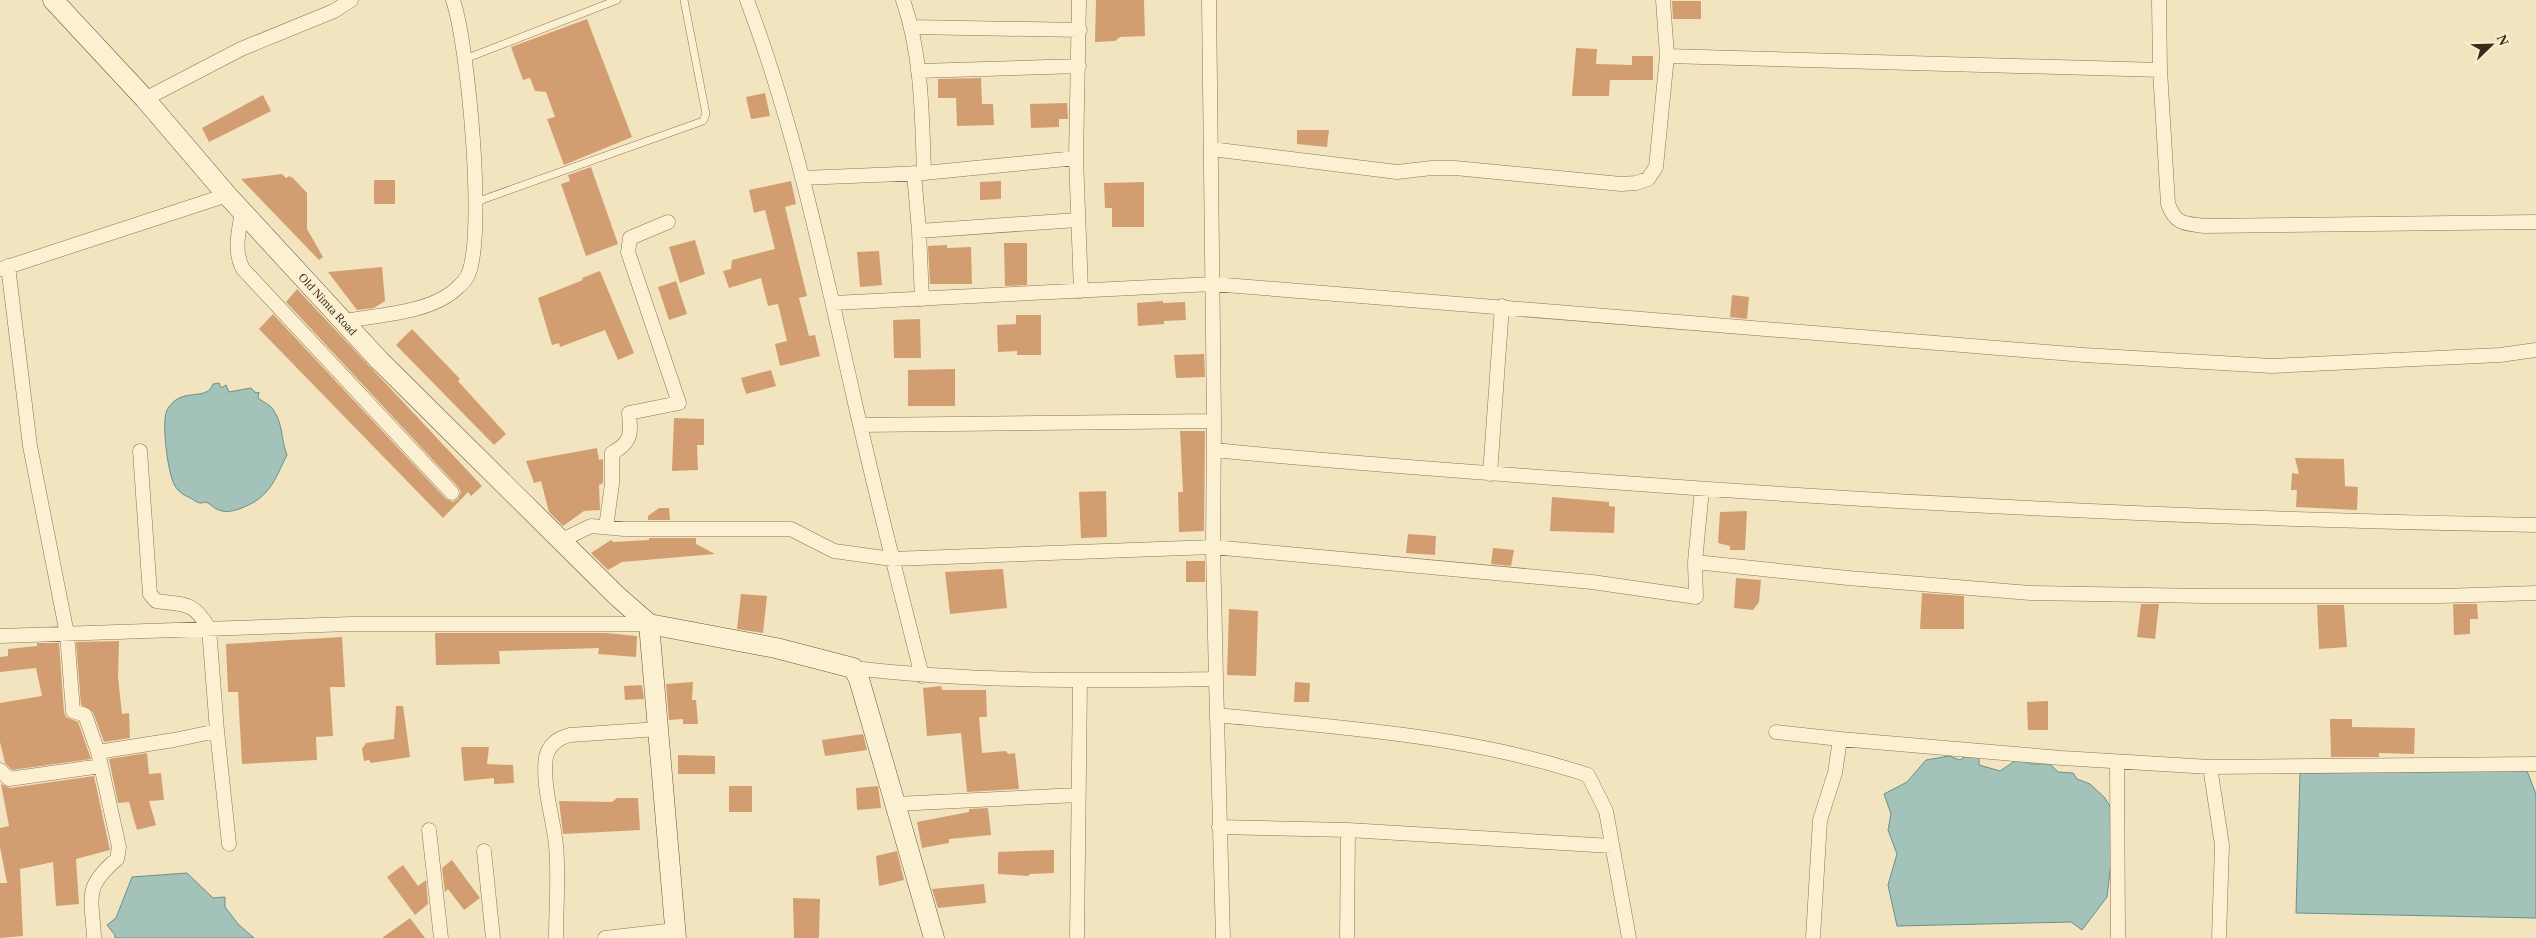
<svg xmlns="http://www.w3.org/2000/svg" width="2536" height="938" font-family="'Times New Roman',serif">
<rect width="100%" height="100%" fill="#f1e4bf"/>
<path fill="#a2c2ba" stroke="#699189" d="M219,383L221,388L226,385L229,392L251,388L256,393L259,392L258,398C263,402 271,405 274,411C283,424 281,440 287,455C274,481 270,498 239,509C233,511 226,513 219,510C214,509 211,504 206,502C199,504 198,503 192,499C185,495 180,494 175,486C168,475 161,422 167,410C181,385 206,403 213,384Z
M1967,755H1979V765L2000,771L2018,759L2031,764H2050L2058,772L2073,773L2077,779L2090,784L2105,798L2112,810L2115,829L2107,897L2082,930L2071,922L1897,926L1888,885L1897,854L1888,830L1891,814L1884,794L1907,782L1926,760L1949,756L1960,760Z
M2527,771L2536,794V918L2296,913L2300,773Z
M187,873L213,898L225,897V907L238,924L254,938H115V935L107,925L116,918L132,877Z"/>
<path fill="#d29e71" d="M1096,0H1144L1145,36L1120,37L1115,41L1095,42Z
M1672,1H1701V19H1673Z
M587,19L632,137L564,165L547,119L555,117L546,92L535,91L530,78L523,80L511,47Z
M1576,48L1597,49L1596,64L1632,65V56H1653V80H1610L1609,96H1572Z
M981,78L982,104H993L994,125L957,126L956,98H938V79Z
M765,93L770,116L751,119L746,97Z
M263,95L271,111L209,142L202,128Z
M1067,103L1068,119H1059V127L1031,128L1030,104Z
M1297,130H1329L1327,147L1297,144Z
M591,167L618,244L586,256L561,184L570,181L568,175Z
M282,174L286,178L289,176L293,178L307,193V229L323,257L319,260L241,179Z
M374,180H395V204H374Z
M791,181L796,204L785,207L807,296L799,298L809,336L815,335L820,356L780,366L775,344L787,341L778,304L768,306L761,278L729,288L723,271L731,269L732,260L775,249L765,210L754,213L749,190Z
M1001,181V199L980,200V182Z
M1144,182V227H1112V208H1105L1104,183Z
M695,240L705,274L680,283L669,247Z
M1004,243H1027V285L1005,286Z
M947,245V248L971,247L972,284H930L928,246Z
M879,251L882,285L860,287L857,252Z
M382,267L385,301L374,308L357,310L328,272Z
M600,271L634,353L618,360L605,330L560,347L559,343L552,345L538,298L583,280L582,278Z
M676,281L687,314L669,320L658,287Z
M297,289L482,486L471,496L468,492L443,518L259,329L273,314L446,499L453,502L458,499L461,492L458,487L286,302Z
M1732,295L1749,297L1747,319L1730,317Z
M1163,301V303L1185,302L1186,320L1164,321V324L1138,326L1137,303Z
M1016,315H1041V355H1017V351L998,352L997,325L1016,324Z
M920,319L921,358H894L893,320Z
M412,329L460,379L458,381L506,434L494,445L396,345Z
M1204,354L1205,377L1176,378L1174,355Z
M955,369V406H908V370Z
M771,370L776,386L746,394L741,378Z
M674,418L704,419V445H697L698,470L672,471Z
M1180,431H1205L1204,531L1179,532L1178,492H1183Z
M597,448L599,460L603,459V483L599,485L600,510L584,511L563,526L549,512L541,481L534,483L526,461Z
M2295,458L2344,459L2345,486L2358,487L2357,510L2296,507L2297,490H2291L2292,473L2299,474Z
M1106,491L1107,537L1081,538L1079,492Z
M1552,497L1609,502V506L1615,507L1614,533L1550,531Z
M659,508H669L670,520H648V516Z
M1747,511L1745,550H1730V546L1718,543L1720,512Z
M1408,534L1436,536L1435,555L1406,553Z
M649,538H696V544L715,554L622,562L608,570L591,553L611,540L613,542L649,540Z
M1493,548L1514,550L1511,566L1491,564Z
M1186,561H1205V582H1186Z
M1003,569L1007,608L950,614L945,572Z
M1736,578L1761,580L1759,602L1753,610L1734,608Z
M1922,593L1964,596V629H1920Z
M741,594L767,596L763,633L737,629Z
M2141,604H2159L2155,639L2137,637Z
M2453,604H2477L2478,619H2470V634L2454,635Z
M2317,605H2344L2347,647L2319,649Z
M1229,609L1258,611L1256,676L1227,675Z
M435,633H606L637,636L636,657L598,654L599,648L499,651L500,664L436,665Z
M342,637L345,687H330L333,736L316,737L317,760L242,764L238,692H228L226,644Z
M119,641L118,677L122,714L129,713L130,738L104,742L93,712L81,705L76,642Z
M37,643H59L64,712L66,717L78,722L91,759L12,770L5,763L0,742V703L42,696L36,668L0,672V657L8,656V649L37,646Z
M693,682L692,700H696L698,724H683V719L669,720L666,684Z
M1295,682L1310,683L1309,702H1294Z
M642,685L644,699L625,700L624,686Z
M941,686L942,690H986L987,717H979L982,753L1006,751L1008,754L1015,753L1019,789L967,792L961,733L927,736L923,688Z
M2048,701V730H2028L2027,702Z
M396,706H403L410,757L371,763L369,760L364,761L362,749L366,743L394,739Z
M2330,719H2352V727L2415,728L2414,754L2379,753V757H2331Z
M863,734L867,750L825,756L822,740Z
M461,747H489L487,764L513,765L514,783L494,784V778L464,781Z
M147,753L149,774L161,773L164,800L149,801L156,825L137,830L129,802L118,803L109,759Z
M678,755L715,756V774H678Z
M94,776L110,850L76,859L79,904L56,906L53,862L20,869L23,936L0,938V883H7L0,847V828L9,826L1,784L10,788Z
M729,786H752V812H729Z
M878,786L881,808L857,810L856,788Z
M617,798H638L640,830L563,834L559,801L612,802Z
M988,808L991,835L949,839V843L922,848L917,822L969,812V809Z
M1054,850V873L1030,874L1028,876L998,874V852Z
M897,851L904,880L879,886L876,856Z
M452,860L480,898L464,910L448,889L445,892L442,868Z
M403,865L418,886L426,880L428,904L415,915L387,877Z
M984,884L986,903L938,908L932,889Z
M793,898L820,899L819,938H794Z
M410,918L425,938H382Z"/>
<g fill="none" stroke-linecap="round" stroke-linejoin="round">
<g stroke="#8b7456" stroke-width="8">
<path id="lane" d="M465,59L617,0
M476,202L703,121L706,114L684,0"/>
</g>
<g stroke="#8b7456" stroke-width="15">
<path id="street" d="M747,0C795,127 823,262 853,394C874,488 898,582 922,676
M903,0C922,55 922,115 924,173
M1079,0L1076,158L1081,291
M2159,0L2160,70L2168,204C2176,225 2184,223 2204,226L2536,222
M912,27L1080,30
M1667,56L2160,70
M918,71L1079,66
M145,99L241,49L334,11L351,0
M1211,149L1397,172L1432,168H1455L1621,184L1636,183L1648,179L1656,167L1667,56L1663,0
M914,173L919,231L922,299
M802,178L924,173L1076,158
M242,211C239,232 233,250 243,269L452,493
M919,231L1077,220
M8,266L30,446L67,634L73,711L85,715L98,752L119,847L117,859C83,888 92,896 94,938
M1,269L227,195
M833,303L1213,284L2084,355L2272,366L2500,355L2536,350
M344,321C378,315 433,313 458,287C462,284 466,279 468,275C486,235 468,44 453,0
M860,425L1214,421
M1214,450C1355,464 1497,474 1638,484C1937,506 2236,520 2536,525
M140,451L150,594L156,601C186,605 192,601 209,628L217,731L229,844
M1490,474L1502,306
M1702,489L1695,562L1848,578L2030,593L2205,596H2441L2536,593
M606,527L612,484V453C632,442 631,434 629,413L679,403L628,252L630,238L668,222
M562,540L591,526L624,529H791L834,551L892,559L1213,547L1592,582L1696,597L1695,562
M0,636L351,624H649
M853,668C974,682 1095,681 1216,679L1213,547L1214,421L1209,0
M1216,679L1223,938
M1217,715C1341,728 1469,735 1588,775L1606,811L1629,938
M1776,732L1840,739L1835,773L1820,820L1813,938
M1840,739L2062,758L2210,767L2536,764
M98,752L174,740L217,731
M2117,762L2118,938
M2210,767L2222,845L2219,938
M0,770L9,779L101,766
M896,804L1078,795
M1219,827L1348,830L1347,938
M429,830L441,938
M1348,830L1612,846
M484,851L493,938
M556,938C556,907 559,876 556,845C553,817 542,785 546,757C549,744 558,738 570,735L659,729
M605,938L675,930
M1077,938L1080,681"/>
</g>
<g stroke="#6d5539" stroke-width="21">
<g id="secondary">
<path id="s1" d="M53,0L145,99L227,195L379,360L617,596L649,624L676,938"/>
<path d="M649,624L776,648L853,668L859,679L934,938"/>
</g>
</g>
<use href="#lane" stroke="#fbf1d2" stroke-width="7"/>
<use href="#street" stroke="#fbf1d2" stroke-width="14"/>
<use href="#secondary" stroke="#fbf1d2" stroke-width="20"/>
</g>
<g text-anchor="middle" dominant-baseline="central" stroke-width="4.5" stroke-linejoin="round" paint-order="stroke">
<g font-size="12" fill="#392b1b" stroke="#f8eecf">
<text stroke="none"><textPath href="#s1" startOffset="410">Old Nimta Road</textPath></text>
</g>
</g>
<g transform="translate(2491 45) rotate(67)" stroke="#f8eecf" stroke-width="4" paint-order="stroke">
<path d="M0-4L9 19L0 12L-9 19Z" fill="#392b1b"/>
<text y="-8" font-size="14" font-weight="bold" text-anchor="middle" fill="#392b1b">N</text>
</g>
</svg>
